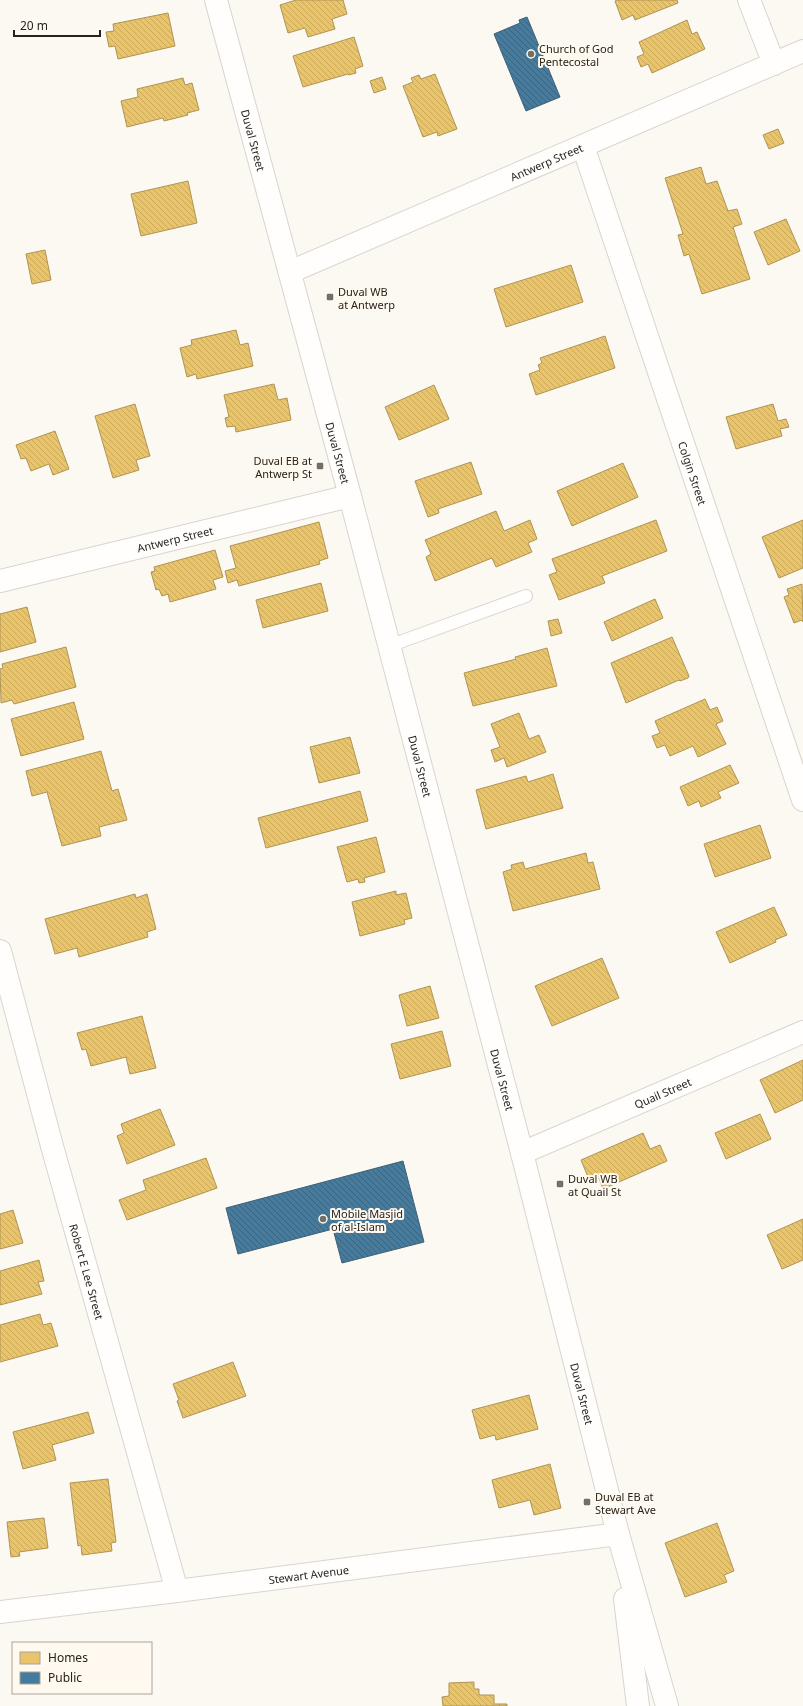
<svg xmlns="http://www.w3.org/2000/svg" width="803" height="1706" font-family="'Noto Sans',sans-serif">
<defs>
<pattern id="homes-back-hatch" width="6" height="6" patternUnits="userSpaceOnUse"><rect width="6" height="6" fill="#e9c46a"/><path d="M-1 5l2 2M0 0l6 6M5-1l2 2" fill="none" stroke="#c8a85b"/></pattern>
<pattern id="public-back-hatch" width="6" height="6" patternUnits="userSpaceOnUse"><rect width="6" height="6" fill="#457b9d"/><path d="M-1 5l2 2M0 0l6 6M5-1l2 2" fill="none" stroke="#3a647f"/></pattern>
</defs>
<rect width="100%" height="100%" fill="#fcf8f2"/>
<path fill="url(#homes-back-hatch)" stroke="#af9453" d="M296,0H343L347,14L332,19L335,29L308,37L305,28L288,33L280,5Z
M617,0H677L678,3L635,20L633,15L622,20L615,1Z
M168,13L175,46L118,59L115,46L109,47L106,32L114,31L113,24Z
M687,20L692,34L697,32L705,49L652,73L648,64L641,67L637,57L644,54L639,42Z
M354,37L363,66L355,69L356,73L349,75L348,74L303,87L293,56Z
M435,74L457,129L438,136L437,132L423,137L403,86L413,82L411,78L419,75L421,79Z
M382,77L386,89L374,93L370,81Z
M183,78L185,85L192,83L199,110L187,113L188,115L164,121L163,118L127,127L121,101L138,97L137,89Z
M778,129L784,143L769,149L763,135Z
M701,167L706,184L717,181L728,211L737,209L742,224L733,227L750,279L702,294L689,254L684,256L678,235L683,234L665,178Z
M188,181L197,223L141,236L131,194Z
M786,219L800,251L768,265L754,232Z
M45,250L51,280L32,284L26,254Z
M571,265L583,302L506,327L494,289Z
M236,330L240,345L248,343L253,366L197,379L196,374L187,377L180,348L192,345L191,340Z
M605,336L615,368L536,395L529,374L540,370L538,365L542,363L540,358Z
M274,384L278,400L287,398L291,420L236,432L235,426L227,427L225,418L229,417L224,395Z
M434,385L449,419L399,440L385,407Z
M135,404L150,456L136,460L139,470L113,478L95,416Z
M773,404L778,421L786,419L789,427L780,429L782,436L736,449L726,417Z
M55,431L69,469L53,475L49,464L31,471L26,458L21,459L16,445Z
M471,462L482,494L438,509L439,513L428,517L415,481Z
M623,463L638,497L572,526L557,491Z
M496,511L504,531L530,520L537,539L528,543L532,552L496,567L492,558L435,581L426,557L431,554L425,540Z
M656,520L667,551L602,576L605,583L559,600L549,575L557,572L552,559Z
M803,520V568L779,578L762,537Z
M319,522L328,558L319,561L320,564L239,586L237,580L228,583L225,571L236,568L230,546Z
M215,550L223,577L213,580L216,589L170,602L168,594L162,596L159,589L156,590L151,572L155,571L154,567Z
M321,583L328,611L263,628L256,600Z
M802,584L803,622L802,620L794,623L784,597L789,595L787,589Z
M655,599L663,618L612,641L604,622Z
M27,607L36,642L0,652V614Z
M558,619L562,633L551,636L548,621Z
M672,637L689,676L688,678L680,681L679,680L626,703L611,663Z
M66,647L76,687L14,704L12,700L1,703L0,669L3,668L2,664Z
M547,648L557,686L473,706L464,673L516,659L515,657Z
M705,699L710,710L717,707L723,721L716,724L726,744L698,757L693,746L670,756L665,745L657,748L652,736L660,733L655,721Z
M74,702L84,739L21,756L11,719Z
M519,713L529,739L539,735L546,752L507,767L504,758L495,762L491,750L500,747L491,724Z
M350,737L360,773L319,783L310,747Z
M101,751L112,791L118,789L127,820L99,827L101,836L62,846L47,792L32,796L26,771Z
M730,765L739,783L718,792L721,798L701,807L699,801L688,806L680,787Z
M553,774L563,808L486,829L476,790L526,776L528,782Z
M360,791L368,821L266,848L258,818Z
M760,825L771,858L715,877L704,844Z
M376,837L385,872L364,878L365,882L359,883L358,879L347,882L337,847Z
M586,853L588,863L593,862L600,889L513,911L503,872L512,869L511,865L523,862L525,869Z
M396,891V895L406,893L412,918L404,920L405,924L360,936L352,902Z
M135,894L136,898L147,894L156,929L147,932L148,937L79,957L77,948L55,954L45,919Z
M774,907L787,935L775,940L776,942L730,963L716,932Z
M602,958L619,998L552,1026L535,986Z
M430,986L439,1018L407,1026L399,995Z
M142,1016L156,1068L130,1074L126,1057L91,1066L86,1049L82,1050L77,1033Z
M442,1031L451,1066L400,1079L391,1044Z
M803,1060V1100L775,1113L760,1080Z
M160,1109L175,1145L127,1164L117,1136L124,1133L121,1124Z
M760,1114L771,1139L726,1159L715,1133Z
M643,1133L650,1149L660,1145L667,1161L603,1189L599,1178L590,1182L581,1160Z
M206,1158L217,1188L127,1220L119,1200L146,1190L143,1180Z
M13,1210L23,1243L0,1249V1214Z
M803,1219V1260L782,1269L767,1235Z
M39,1260L44,1281L38,1282L42,1294L0,1305V1271Z
M40,1314L43,1325L51,1323L58,1346L0,1362V1325Z
M233,1362L246,1396L183,1418L177,1401L179,1400L173,1384Z
M529,1395L538,1429L496,1440L495,1435L480,1439L472,1410Z
M88,1412L94,1433L52,1445L56,1460L23,1469L13,1432Z
M550,1464L561,1508L534,1515L530,1500L499,1508L492,1480Z
M108,1479L116,1542L111,1543L112,1551L82,1555L81,1545L78,1546L70,1483Z
M44,1518L48,1548L19,1552L20,1556L11,1557L7,1522Z
M717,1523L734,1571L724,1575L727,1582L685,1597L665,1543Z
M474,1682V1689H479V1695H494V1704H507V1706H443L442,1697L449,1696V1683Z"/>
<path fill="url(#public-back-hatch)" stroke="#3c6177" d="M527,17L560,97L526,111L494,34L520,23L519,20Z
M403,1161L424,1242L342,1263L333,1229L238,1254L226,1208Z"/>
<g fill="none" stroke-linecap="round" stroke-linejoin="round">
<g stroke="#d8d5cf" stroke-width="14">
<path id="lane" d="M389,646L526,596"/>
</g>
<g stroke="#d8d5cf" stroke-width="24">
<g id="street">
<path d="M749,0L774,64"/>
<path id="s1" d="M583,146L803,800"/>
<path id="s2" d="M290,272L803,51"/>
<path id="s3" d="M0,581L350,496"/>
<path id="s4" d="M0,951L52,1146L177,1591"/>
<path id="s5" d="M522,1153L803,1032"/>
<path id="s6" d="M0,1612L177,1591L618,1534"/>
</g>
</g>
<g stroke="#d8d5cf" stroke-width="24">
<g id="secondary">
<path id="s7" d="M216,0L350,496L522,1153L618,1534L667,1706"/>
<path d="M625,1599L638,1706"/>
</g>
</g>
<use href="#lane" stroke="#fffefd" stroke-width="12"/>
<use href="#street" stroke="#fffefd" stroke-width="22"/>
<use href="#secondary" stroke="#fffefd" stroke-width="22"/>
</g>
<g fill="#726e68" stroke="#fff9ef" stroke-width="1.5">
<circle cx="531" cy="54" r="4"/>
<rect x="326" y="293" width="8" height="8" rx="2"/>
<rect x="316" y="462" width="8" height="8" rx="2"/>
<rect x="556" y="1180" width="8" height="8" rx="2"/>
<circle cx="323" cy="1219" r="4"/>
<rect x="583" y="1498" width="8" height="8" rx="2"/>
</g>
<g text-anchor="middle" dominant-baseline="central" stroke-width="4" stroke-linejoin="round" paint-order="stroke">
<g font-size="11" fill="#27231d" stroke="#fff9ef" text-anchor="start">
<text x="539" y="48">Church of God<tspan x="539" dy="13">Pentecostal</tspan></text>
<text x="338" y="291">Duval WB<tspan x="338" dy="13">at Antwerp</tspan></text>
<text x="312" y="460" text-anchor="end">Duval EB at<tspan x="312" dy="13">Antwerp St</tspan></text>
<text x="568" y="1178">Duval WB<tspan x="568" dy="13">at Quail St</tspan></text>
<text x="331" y="1213">Mobile Masjid<tspan x="331" dy="13">of al-Islam</tspan></text>
<text x="595" y="1496">Duval EB at<tspan x="595" dy="13">Stewart Ave</tspan></text>
</g>
<g font-size="11" fill="#27231d" stroke="#fff9ef">
<text stroke="none"><textPath href="#s7" startOffset="145">Duval Street</textPath></text>
<text stroke="none"><textPath href="#s2" startOffset="279">Antwerp Street</textPath></text>
<text stroke="none"><textPath href="#s7" startOffset="469">Duval Street</textPath></text>
<text stroke="none"><textPath href="#s1" startOffset="345">Colgin Street</textPath></text>
<text stroke="none"><textPath href="#s3" startOffset="180">Antwerp Street</textPath></text>
<text stroke="none"><textPath href="#s7" startOffset="793">Duval Street</textPath></text>
<text stroke="none"><textPath href="#s7" startOffset="1117">Duval Street</textPath></text>
<text stroke="none"><textPath href="#s5" startOffset="153">Quail Street</textPath></text>
<text stroke="none"><textPath href="#s4" startOffset="332">Robert E Lee Street</textPath></text>
<text stroke="none"><textPath href="#s7" startOffset="1441">Duval Street</textPath></text>
<text stroke="none"><textPath href="#s6" startOffset="311">Stewart Avenue</textPath></text>
</g>
</g>
<rect x="12" y="1642" width="140" height="52" fill="#fff9ef" stroke="#a9a39b"/>
<rect x="20" y="1652" width="20" height="12" fill="#e9c46a" stroke="#a9a39b"/>
<text x="48" y="1662" font-size="12" fill="#27231d">Homes</text>
<rect x="20" y="1672" width="20" height="12" fill="#457b9d" stroke="#a9a39b"/>
<text x="48" y="1682" font-size="12" fill="#27231d">Public</text>
<path d="M14 30v6h86v-6" fill="none" stroke="#27231d" stroke-width="2"/>
<text x="20" y="30" font-size="12" fill="#27231d" stroke="#fff9ef" stroke-width="3" paint-order="stroke">20 m</text>
</svg>
